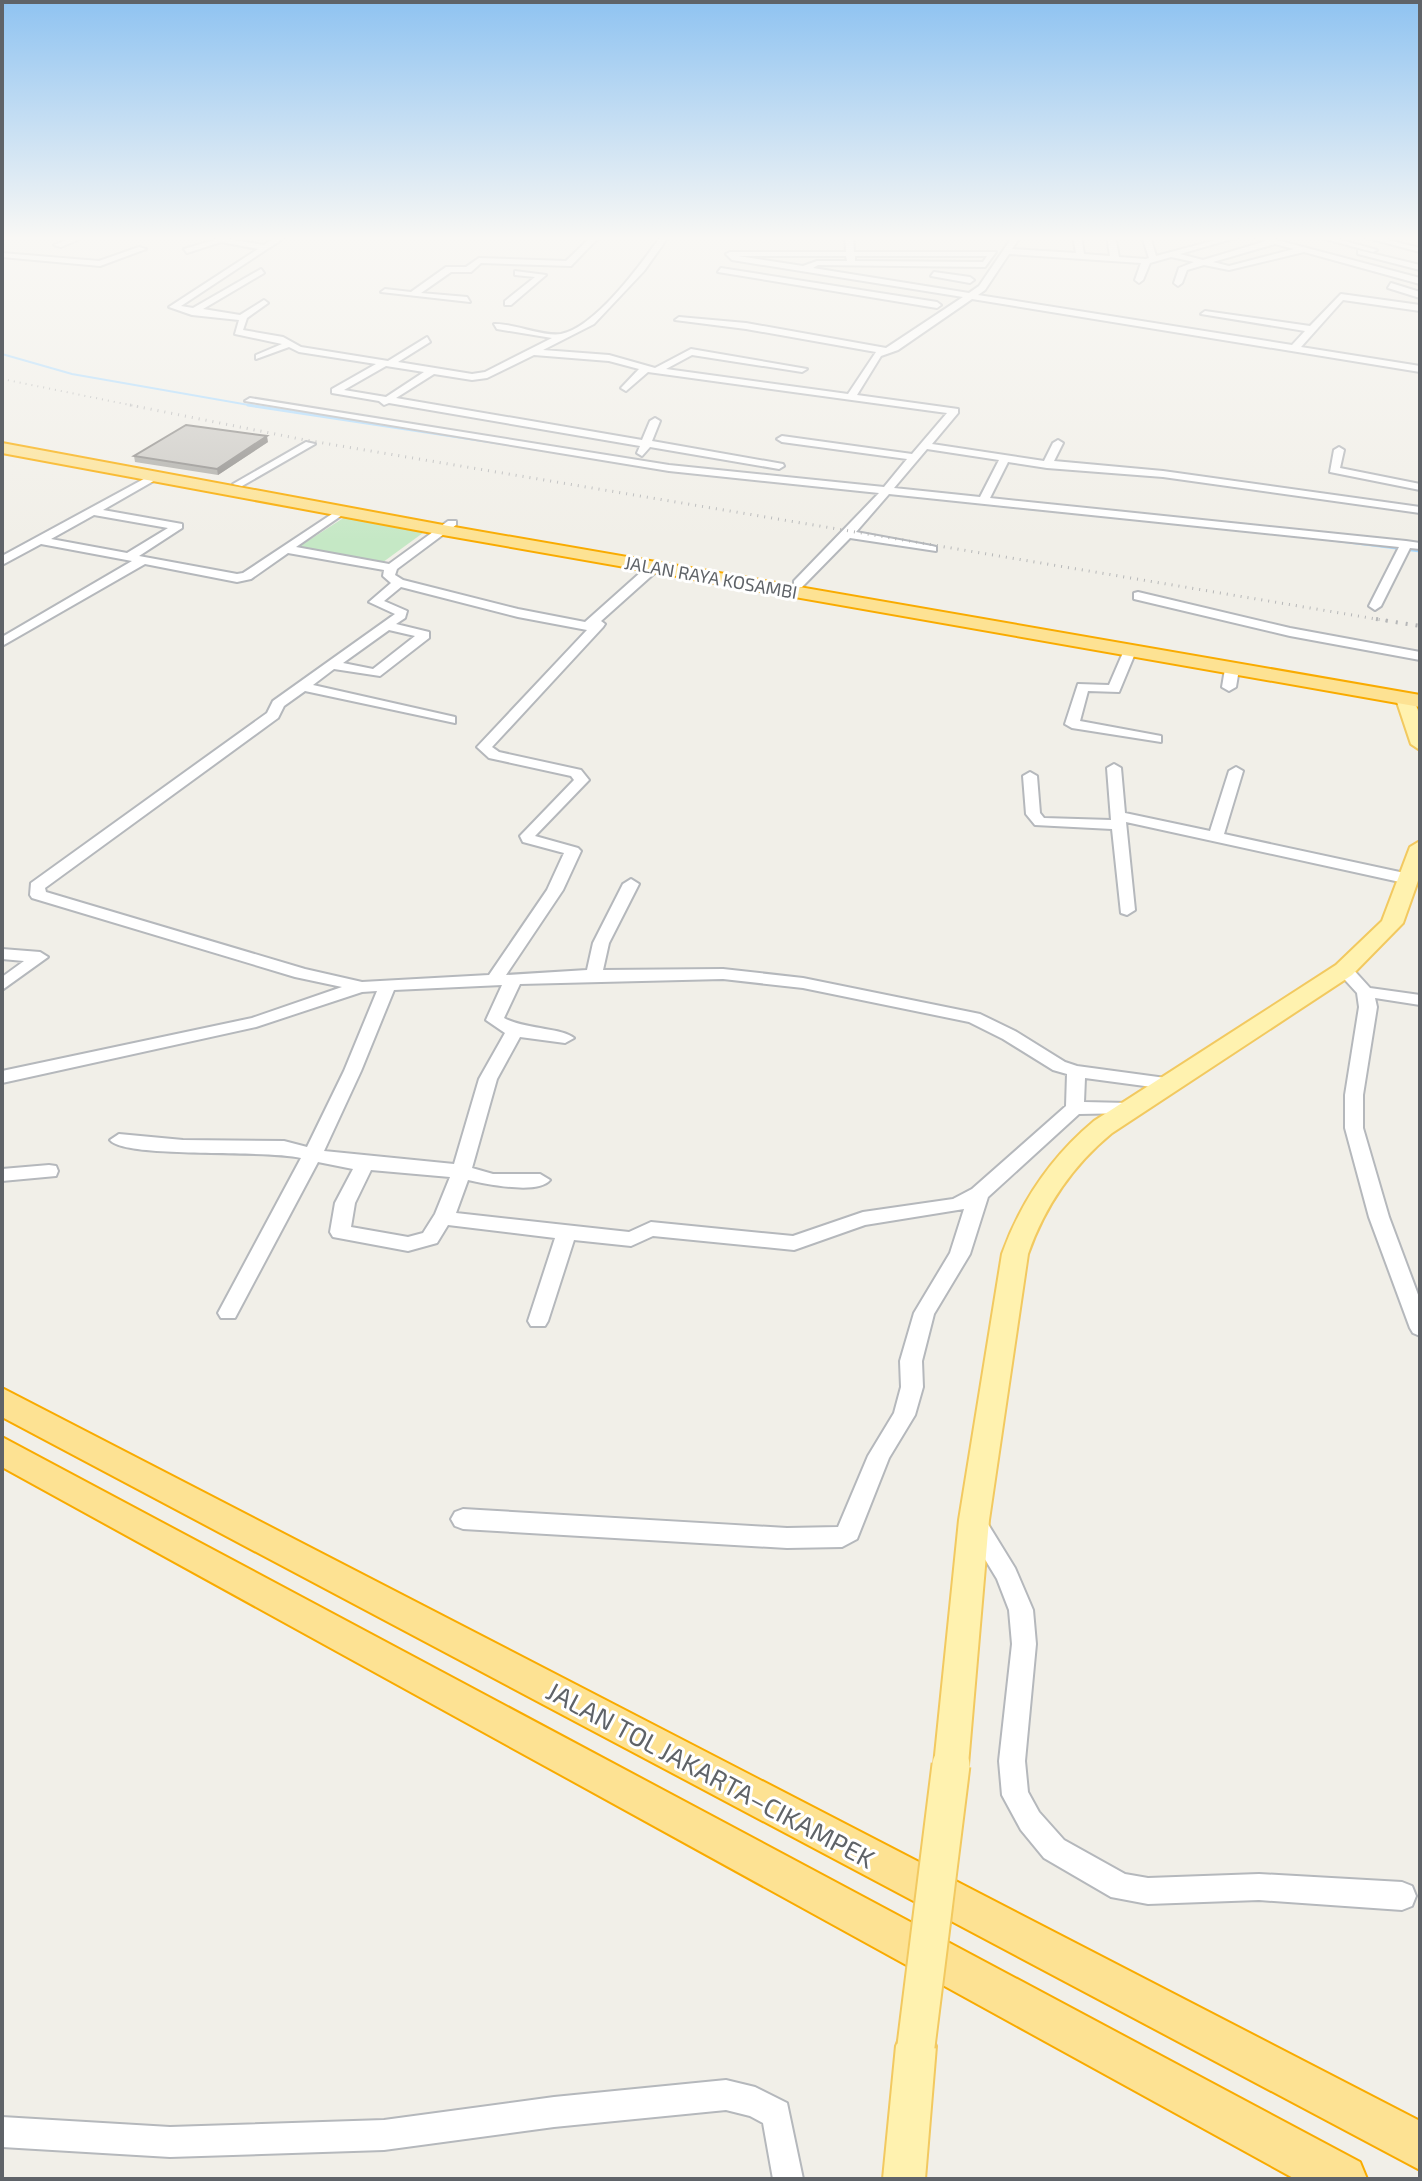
<svg xmlns="http://www.w3.org/2000/svg" width="1422" height="2181" font-family="'Exo 2',sans-serif">
<rect width="100%" height="100%" fill="#f1efe8"/>
<path fill="#c5e8c5" d="M348,515L427,530L379,565L297,548Z"/>
<g fill="none" stroke-linecap="round" stroke-linejoin="round">
<path stroke="#aadaff" stroke-width="2" d="M2,354L72,374L260,407"/>
<path stroke="#aadaff" stroke-width="3" d="M248,405L671,469L1032,509
M1317,538L1420,551"/>
<g stroke="#b5b8bc" stroke-width="4">
<path id="minor" d="M77,236H87L61,247L54,245Z
M278,236H287L181,306L193,308L261,269L264,273L203,309L240,315L264,300L268,303L247,318L243,330L283,337L301,347L388,361L427,337L430,342L398,362L472,374L485,372L552,338L497,329L494,324C514,323 543,337 561,334C596,327 641,264 661,236H669L644,271L594,324L543,350L609,355L655,368L691,349L807,369L802,372L692,355L666,369L848,394L876,352L746,329L675,320L679,317L746,323L886,348L963,297L732,260L726,254L730,252H846L845,236H853L854,252H996L985,267L818,265L813,268L969,293L979,286L1013,236H1021L1012,249L1076,253L1073,236H1081L1084,254L1110,256L1107,236H1115L1119,257L1146,259L1149,258L1142,236H1150L1156,256L1231,236H1242L1180,254L1203,260L1266,241L1251,236H1262L1420,278V284L1304,252L1229,270L1204,265L1187,270L1182,283L1178,286L1174,283L1179,268L1194,262L1171,257L1150,263L1143,280L1139,283L1135,280L1141,263L1009,254L985,290L978,295L1292,345L1305,331L1201,314L1205,311L1310,326L1341,294L1420,305V311L1343,300L1301,347L1420,366V372L972,299L898,350L881,356L857,395L958,409V413L932,444L1044,461L1053,443L1058,440L1063,443L1054,461L1163,471L1420,507V513L1163,477L1047,468L1008,462L990,498L1406,541L1420,543V549L1410,548L1381,606L1375,610L1369,606L1399,547L889,494L856,532L932,546L936,547V551L850,538L802,587H794V581L879,493L669,471L245,401L250,398L669,465L884,487L907,459L782,442L777,439L782,436L912,454L947,413L648,372L626,391L621,388L639,369L609,361L534,355L487,378L472,380L434,374L396,398L642,440L650,421L655,418L660,421L652,441L783,464L784,466L779,469L650,447L642,456L637,453L640,446L389,403L384,405L379,401L332,393V389L376,364L299,352L289,347L256,359V355L282,344L235,334L239,320L192,315L169,307L258,249L221,242L187,253L184,249L221,238L264,245ZM1275,244L1294,249L1229,266L1213,262ZM738,256H846L847,261H817L803,266ZM855,256H987L983,262L855,261ZM386,366L424,372L386,397L344,390ZM927,449L999,460L980,497L894,488Z
M592,236H600L571,266L481,263L471,272H451L421,293L467,297L470,302L381,292L385,289L411,292L446,267H466L479,258L566,261Z
M1314,236H1326L1377,250L1373,252Z
M1360,236H1372L1420,248V252Z
M139,247L146,249L100,266L2,257V253L99,261Z
M1358,250L1420,265V270L1358,254Z
M721,268L937,302L941,305L937,308L718,272Z
M515,271L546,275L511,305H505V301L535,277L515,275Z
M934,272L970,277L974,280L970,283L931,276Z
M1391,283L1420,292V298L1388,288Z
M306,442L315,444L242,486L233,484Z
M1339,447L1344,450L1340,468L1420,484V490L1330,472L1334,450Z
M153,474L157,475V479L103,510L182,524V528L139,556L237,574L243,573L341,508L347,511L345,513L296,547L389,564L448,521H456V525L397,569L395,575L403,580L518,609L585,622L650,564H658V570L601,621L605,624L603,627L492,747L499,752L581,770L589,780L535,836L578,848L581,851L563,890L506,975L587,970L593,943L623,884L631,879L639,884L609,943L603,970L723,969L803,978L980,1014L1015,1031L1065,1062L1077,1066L1173,1079L1176,1083L1167,1089L1085,1078L1084,1102L1128,1103L1134,1105L1137,1109L1134,1113L1079,1114L988,1197L970,1254L934,1314L922,1361L923,1387L915,1415L889,1458L857,1539L842,1547L787,1548L463,1529L455,1526L451,1519L455,1512L463,1509L787,1528L838,1527L868,1456L894,1413L901,1387L900,1361L914,1313L950,1253L964,1209L865,1225L794,1250L653,1236L631,1246L574,1240L548,1321L545,1326H531L528,1321L555,1238L448,1225L437,1243L408,1251L333,1237L330,1232L335,1203L353,1169L318,1162L235,1318H221L218,1313L301,1158C267,1149 125,1159 110,1140L119,1134L183,1140L284,1141L307,1147L344,1071L377,991L362,992L256,1027L2,1083V1071L252,1018L342,987L295,977L32,898L30,895L31,883L267,713L273,701L395,614L369,602L391,583L383,576L384,570L288,553L251,579L237,582L145,564L2,646V637L132,561L41,544L2,565V556ZM94,515L168,528L127,553L51,539ZM401,587L518,617L587,630L477,747L489,758L571,776L574,780L520,836L523,842L564,853L547,890L489,975L362,982L305,969L46,892L45,888L278,718L284,706L305,691L455,723V717L313,685L334,669L380,676L429,638V632L396,624L405,618L407,611L384,601ZM389,630L415,636L373,669L343,663ZM723,979L803,988L969,1022L1003,1039L1053,1070L1067,1074L1066,1106L972,1189L953,1199L863,1212L793,1236L651,1222L629,1232L456,1213L468,1180C486,1184 538,1195 550,1180L540,1174H493L472,1168L497,1079L520,1037L565,1043L574,1038C563,1028 524,1029 504,1018L520,984ZM502,985L486,1020L505,1033L479,1079L454,1164L324,1151L361,1071L394,990ZM371,1170L450,1177L435,1214L423,1233L408,1237L351,1227L355,1203Z
M1138,592L1290,628L1420,652V660L1290,636L1134,599V593Z
M1125,648L1136,651L1119,692L1088,691L1080,721L1161,736V742L1072,728L1065,724L1078,684L1109,685Z
M1232,665L1239,669L1236,687L1229,691L1222,687L1225,669Z
M1114,764L1121,768L1125,813L1210,831L1229,771L1236,767L1243,771L1224,834L1409,874L1417,879L1409,884L1126,822L1135,910L1127,915L1121,913L1112,829L1035,825L1026,814L1023,776L1030,772L1037,776L1040,813L1044,818L1111,820L1107,768Z
M2,949L40,952L48,957L2,990V977L24,961L2,959Z
M1344,965L1350,966L1370,988L1420,995V1005L1375,998L1377,1007L1363,1095V1128L1389,1217L1420,1300V1336L1413,1333L1410,1328L1369,1217L1345,1128V1095L1359,1007L1357,993L1336,970Z
M49,1165L56,1166L58,1171L56,1176L2,1181V1169Z
M975,1513L983,1516L1015,1568L1033,1610L1036,1644L1025,1761L1028,1792L1039,1812L1064,1840L1125,1874L1148,1878L1259,1874L1402,1882L1412,1886L1416,1896L1412,1906L1402,1910L1259,1900L1148,1904L1111,1897L1044,1858L1021,1830L1002,1795L999,1761L1012,1644L1009,1610L997,1579L963,1523L967,1516Z
M726,2080L755,2087L787,2103L803,2179H773L763,2123L750,2116L726,2110L554,2127L384,2150L170,2157L2,2147V2117L170,2127L384,2120L554,2097Z"/>
</g>
<g stroke="#f2c960" stroke-width="4">
<path id="major" d="M1405,694L1414,699L1420,717V750L1411,744L1396,699Z
M1420,841V875L1403,923L1352,975L1112,1133C1072,1166 1045,1206 1028,1254L989,1520L968,1765L963,1776L951,1781L939,1776L934,1765L959,1520L1002,1254C1021,1201 1051,1157 1094,1121L1336,965L1382,921L1410,847Z
M916,2026L930,2032L936,2046L925,2179H883L896,2046L902,2032Z"/>
</g>
<g stroke="#f9ab00" stroke-width="4">
<path id="highway" d="M2,443L443,525L1420,695V707L443,535L2,453Z
M2,1388L1420,2121V2170L2,1417Z
M2,1437L1360,2162L1367,2179H1295L2,1467Z"/>
</g>
<use href="#minor" fill="#fff" fill-rule="evenodd"/>
<use href="#major" fill="#fff2af" fill-rule="evenodd"/>
<use href="#highway" fill="#fde293" fill-rule="evenodd"/>
<path stroke="#b6b7b8" stroke-width="2" stroke-dasharray="1 5" stroke-linecap="butt" d="M2,379L140,407"/>
<path stroke="#b6b7b8" stroke-width="3" stroke-dasharray="1 6" stroke-linecap="butt" d="M130,405L305,440L1388,621"/>
<path stroke="#b6b7b8" stroke-width="4" stroke-dasharray="2 8" stroke-linecap="butt" d="M1376,619L1420,626"/>
<g stroke="#f2c960" stroke-width="41" stroke-linecap="butt">
<path id="major-bridge" d="M916,2046L951,1765"/>
</g>
<use href="#major-bridge" stroke="#fff2af" stroke-width="37"/>
</g>
<path fill="#afaea9" d="M268,442L218,475L135,462L134,456Z"/>
<path fill="#8f8d8a" d="M267,436L268,442L218,475L217,469Z"/>
<path fill="#cccac5" stroke="#8f8d8a" stroke-width="2" d="M186,425L267,436L217,469L134,456Z"/>
<linearGradient id="sky" x2="0" y2="1"><stop stop-color="#8fc3f1"/><stop offset="0.44" stop-color="#f9f8f5"/><stop offset="1" stop-color="#f9f8f5" stop-opacity="0"/></linearGradient>
<rect width="1422" height="541" fill="url(#sky)"/>
<g text-anchor="middle" dominant-baseline="central" stroke-width="6" stroke-linejoin="round" paint-order="stroke">
<g font-size="18" fill="#5f6368" stroke="#fff">
<text transform="translate(711 577) rotate(10)">JALAN RAYA KOSAMBI</text>
</g>
<g font-size="26" fill="#5f6368" stroke="#fff">
<text transform="translate(711 1774) rotate(28)">JALAN TOL JAKARTA–CIKAMPEK</text>
</g>
</g>
<rect width="1422" height="2181" fill="none" stroke="#5f6368" stroke-width="8"/>
</svg>
